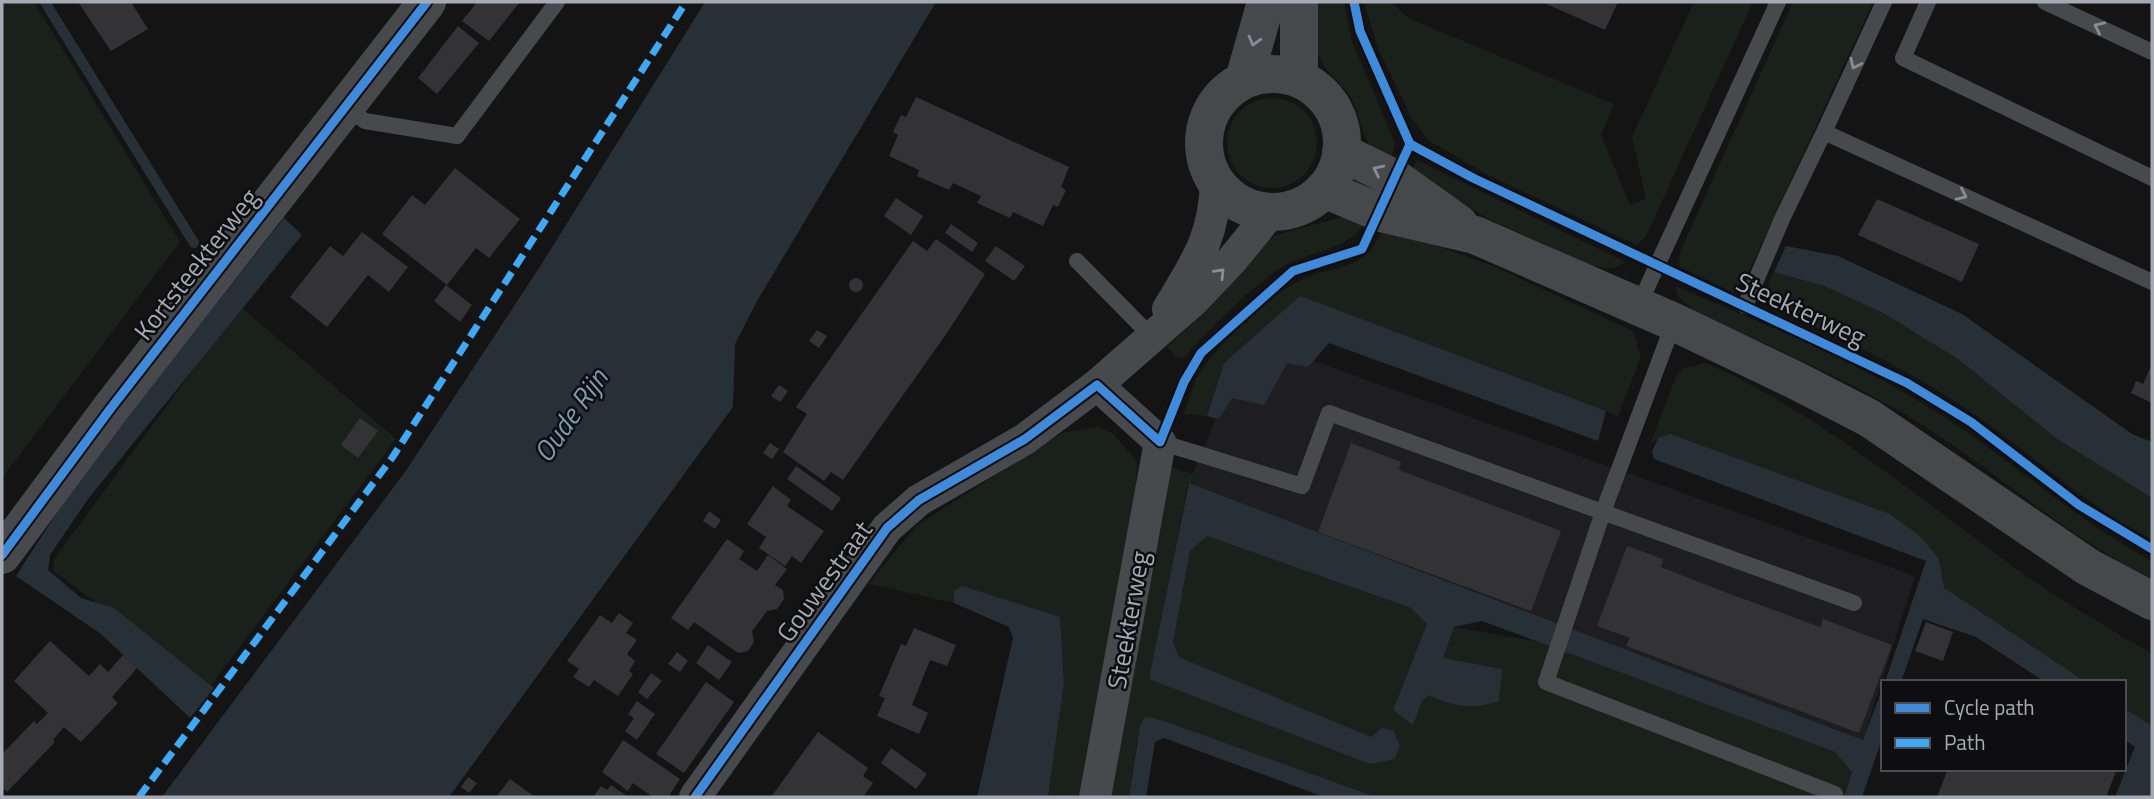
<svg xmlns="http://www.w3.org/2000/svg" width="2154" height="799" font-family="'Titillium Web',sans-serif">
<rect width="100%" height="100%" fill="#141414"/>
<path fill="#1e1e20" d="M1250,338L1915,576L1863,740L1189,483Z"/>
<path fill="#1a211b" d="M2,2H34L180,242L2,478Z
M1312,2H1344L1351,39L1395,143L1390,163C1357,139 1367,133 1352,100C1346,89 1335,80 1327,70C1312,50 1314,26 1312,2Z
M1364,2H1391L1408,18L1614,104L1601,135L1630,205L1646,199L1632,137L1694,2H1753L1646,236L1637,245L1484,173L1428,140L1412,119L1378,48Z
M1793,2H1873L1749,271L1734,293L1679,266L1680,252Z
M1227 143a45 45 0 1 1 90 0a45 45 0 1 1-90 0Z
M1417,160L1625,262L1613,268L1591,266L1487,218L1411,173Z
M1342,217L1366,220C1348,253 1307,250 1279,269C1245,293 1211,327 1184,358L1176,357L1167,347L1193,323L1262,243L1276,235Z
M1384,227L1493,266L1633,331L1641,357L1618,416L1300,297L1224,363L1207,416L1184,414C1189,399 1193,383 1202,369C1219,345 1271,295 1297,282C1337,261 1363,276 1384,227Z
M1774,272L1824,286L1883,313L1958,359L2057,439L2152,498V539C2083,505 2029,450 1965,408C1904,366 1835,336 1767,305L1764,294Z
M1675,286C1760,322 1846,357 1925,405C2004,452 2068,516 2152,561V579C2061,534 1988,463 1901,412C1835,373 1764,344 1695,312L1678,296Z
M242,308L396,439L210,687L54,571V559L232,317Z
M1706,363C1831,419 1927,507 2038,584C2075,609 2114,631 2152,654V726L2124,708V682H2086L1943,588L1939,559L1658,438L1650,444L1676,377L1683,368Z
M1098,427L1113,434L1137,461L1136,491L1078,797H1048L1064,683L1060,617L954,591V603L869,584L916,526L1062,433Z
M1170,467L1203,477L1201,488L1188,483L1150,679L1395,759L1400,746L1394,731L1372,738L1179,657L1173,642L1190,551L1207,536L1411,608L1427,624L1393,710L1413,724L1422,701L1429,694C1455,707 1472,710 1499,700L1501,669L1442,659L1454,627L1545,643L1835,752L1852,772L1844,797H1376L1151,717L1137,740L1129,797H1107Z"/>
<path fill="#273036" d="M705,2H936L757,301L735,344L733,407L449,797H162L405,472L541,265Z
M284,218L302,235L88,499L50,555L48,570L81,598L114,608L214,688L190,718L101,634L16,576L82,474Z
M1786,246L1838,256L1962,314L2132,434L2152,442V498L2057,439L1958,359L1883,313L1824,286L1774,272Z
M1300,296L1606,411L1598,441L1329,343L1308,367L1287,363L1264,405L1232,398L1219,419L1207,416L1224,363Z
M1670,434L1890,514L1920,536L1939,559L1944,588L2086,682H2045L1976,637L1923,619L1901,682H1885L1926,561L1654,459L1652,452L1658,438Z
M1189,483L1863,740L1883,687V736L1862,797H1844L1852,772L1835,752L1482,621L1454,627L1443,658L1502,669L1499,701C1472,710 1454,707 1429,695L1422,701L1413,725L1393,710L1427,624L1411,608L1207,536L1190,551L1173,642L1179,657L1371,737L1382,728L1394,731L1400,746L1395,759L1370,764L1149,679Z
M962,586L1060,617L1064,683L1048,797H977L1013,638L1009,627L954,603V591Z
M2124,708L2152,726V797H2115L2135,747L2124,739Z
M1151,717L1175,725L1376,797H1324L1164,738L1155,742L1146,797H1129L1140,726L1144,718Z"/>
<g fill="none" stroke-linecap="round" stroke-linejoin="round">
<path stroke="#273036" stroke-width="10" d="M45,2L194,243"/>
</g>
<path fill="#333335" d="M78,2H131L148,29L111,51Z
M477,2H520L489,41L462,21Z
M1542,2H1618L1605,30Z
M458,26L479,43L437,94L418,78Z
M916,97L1069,167L1061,187L1066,190L1058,207L1053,205L1043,226L1013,212L1010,218L977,203L981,196L953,183L949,190L917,176L919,170L889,156L898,135L893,132L901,115L906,117Z
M455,168L520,219L489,258L476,248L447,285L382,234L412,195L425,205Z
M896,198L923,216L911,235L884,216Z
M1877,199L1979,244L1962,282L1858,235Z
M951,224L978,243L972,252L945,233Z
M362,232L408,267L389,292L368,275L327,327L290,297L330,246L343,256Z
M936,239L985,274L949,330L843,480L831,472L824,481L783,452L807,414L796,407L913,241L927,251Z
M996,246L1025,266L1014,281L985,261Z
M849 285a7 7 0 1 1 14 0a7 7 0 1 1-14 0Z
M446,285L472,305L460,322L434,301Z
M817,330L827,336L819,348L809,341Z
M2152,364V403L2131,393L2136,381L2143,384Z
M779,385L788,391L780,402L771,396Z
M360,418L378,431L358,458L341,445Z
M770,443L779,449L772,459L763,453Z
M1351,443L1401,462L1399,470L1561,531L1531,611L1318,532Z
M796,466L841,498L832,511L787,479Z
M773,486L791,500L787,506L824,531L801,563L792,556L785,566L759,548L766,537L747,524Z
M709,511L721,520L715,529L703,521Z
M727,539L744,551L739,559L757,571L768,555L787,569L775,585L783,590L784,599L777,609L767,611L752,631L754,642L748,651L738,653L694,622L688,630L671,618Z
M1627,546L1663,559L1661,567L1722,591L1820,627L1823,619L1892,645L1859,733L1626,646L1630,638L1597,626Z
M619,613L633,623L626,633L637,640L627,654L635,661L629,671L633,674L618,696L594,680L589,687L573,677L579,669L567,661L600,615L612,623Z
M1926,622L1953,632L1943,661L1915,651Z
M914,628L956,645L947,666L930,660L912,705L928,713L919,734L877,716L885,698L879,696L901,644L906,646Z
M50,641L89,676L100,664L108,672L123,655L137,668L112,697L118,703L81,742L64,727L53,740L55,742L7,792L2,787V754L34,721L37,724L48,713L14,681Z
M708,645L732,662L719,680L696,663Z
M677,652L688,661L680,672L668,664Z
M651,673L662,681L647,699L638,692Z
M706,682L734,702L684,773L656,754Z
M637,701L655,714L637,740L625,731L634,718L628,714Z
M818,732L868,768L863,776L873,783L863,797H771Z
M623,740L680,779L668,797H653L633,783L628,791L602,772Z
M891,748L927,774L916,789L881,763Z
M1948,769H2117L2106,797H1937Z
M468,777L477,783L469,793L461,787Z
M510,779L535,797H496Z
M611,785L628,797H593L601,786L607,790Z"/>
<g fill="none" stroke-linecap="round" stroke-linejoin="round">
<path stroke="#48494d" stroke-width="16" d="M1884,2L1824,132L2152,282
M1928,2L1903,58L2152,178
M2045,2L2152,52
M345,107L365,121L457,136L557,2
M1077,261L1151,336
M1745,306L1782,219L1824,132
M1638,307L1778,2
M1674,322L1603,512L1546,682L1835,794
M1160,442L1302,486L1329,413L1854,603"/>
<path stroke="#48494d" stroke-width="32" d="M1168,309C1196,262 1214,239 1216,182
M695,797L887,528L919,500L1025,439L1097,385L1193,301L1232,260L1271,212
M1095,797L1160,442L1097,385"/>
<path stroke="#46484b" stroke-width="38" d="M1204 143a69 69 0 1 1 138 0a69 69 0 1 1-138 0Z
M1299,79V2
M1244,80L1266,2
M1341,152L1396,179L1459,224
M1324,189L1381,213L1475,235L1674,322L1795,380L1869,418L2088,567L2152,601
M2,555L111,408L427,2"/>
<path stroke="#3fa9f5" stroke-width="7" stroke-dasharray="14 7" stroke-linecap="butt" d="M139,797L392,458L686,2"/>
<g stroke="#0e0e10" stroke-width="13">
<path id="cycleway" d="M1410,144L1473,178L1907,383L1971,422L2079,505L2152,549
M2,555L111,408L427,2
M695,797L887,528L919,500L1025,439L1097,385L1160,442L1184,382L1201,353L1293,271L1362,249L1410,144L1360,31L1354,2"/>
</g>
<use href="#cycleway" stroke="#408adc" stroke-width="9"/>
</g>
<defs><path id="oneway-chevron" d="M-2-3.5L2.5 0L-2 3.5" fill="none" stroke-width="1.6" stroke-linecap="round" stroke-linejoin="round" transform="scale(1.75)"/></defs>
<g stroke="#888e96">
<use href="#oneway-chevron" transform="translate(2099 27) rotate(-155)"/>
<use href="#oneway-chevron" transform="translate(1855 64) rotate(115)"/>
<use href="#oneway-chevron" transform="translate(1962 195) rotate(25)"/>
<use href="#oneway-chevron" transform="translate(1220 273) rotate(-46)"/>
</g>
<g stroke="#888d95">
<use href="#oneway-chevron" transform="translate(1254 41) rotate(105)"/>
<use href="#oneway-chevron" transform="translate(1378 170) rotate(-154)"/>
</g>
<g text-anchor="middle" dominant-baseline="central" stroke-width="5" stroke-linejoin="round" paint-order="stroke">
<g font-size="26" fill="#a4abb5" stroke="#0e0e10">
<text transform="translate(196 264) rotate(-52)">Kortsteekterweg</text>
<text transform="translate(1801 309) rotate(25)">Steekterweg</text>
<text transform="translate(824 581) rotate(-54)">Gouwestraat</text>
<text transform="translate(1128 620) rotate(-80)">Steekterweg</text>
</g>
<g font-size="28" font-style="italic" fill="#7a9bb1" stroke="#0e0e10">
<text transform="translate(570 415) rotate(-55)">Oude Rijn</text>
</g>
</g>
<rect width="2154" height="799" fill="none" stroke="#a4abb5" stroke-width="7"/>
<rect x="1881" y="680" width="245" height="91" fill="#0e0e10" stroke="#4a4d52" stroke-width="2"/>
<rect x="1895" y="703" width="35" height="10" fill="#408adc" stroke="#4a4d52" stroke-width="2"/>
<text x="1944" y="715" font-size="21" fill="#a4abb5">Cycle path</text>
<rect x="1895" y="738" width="35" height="10" fill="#3fa9f5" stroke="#4a4d52" stroke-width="2"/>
<text x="1944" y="750" font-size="21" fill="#a4abb5">Path</text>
</svg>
